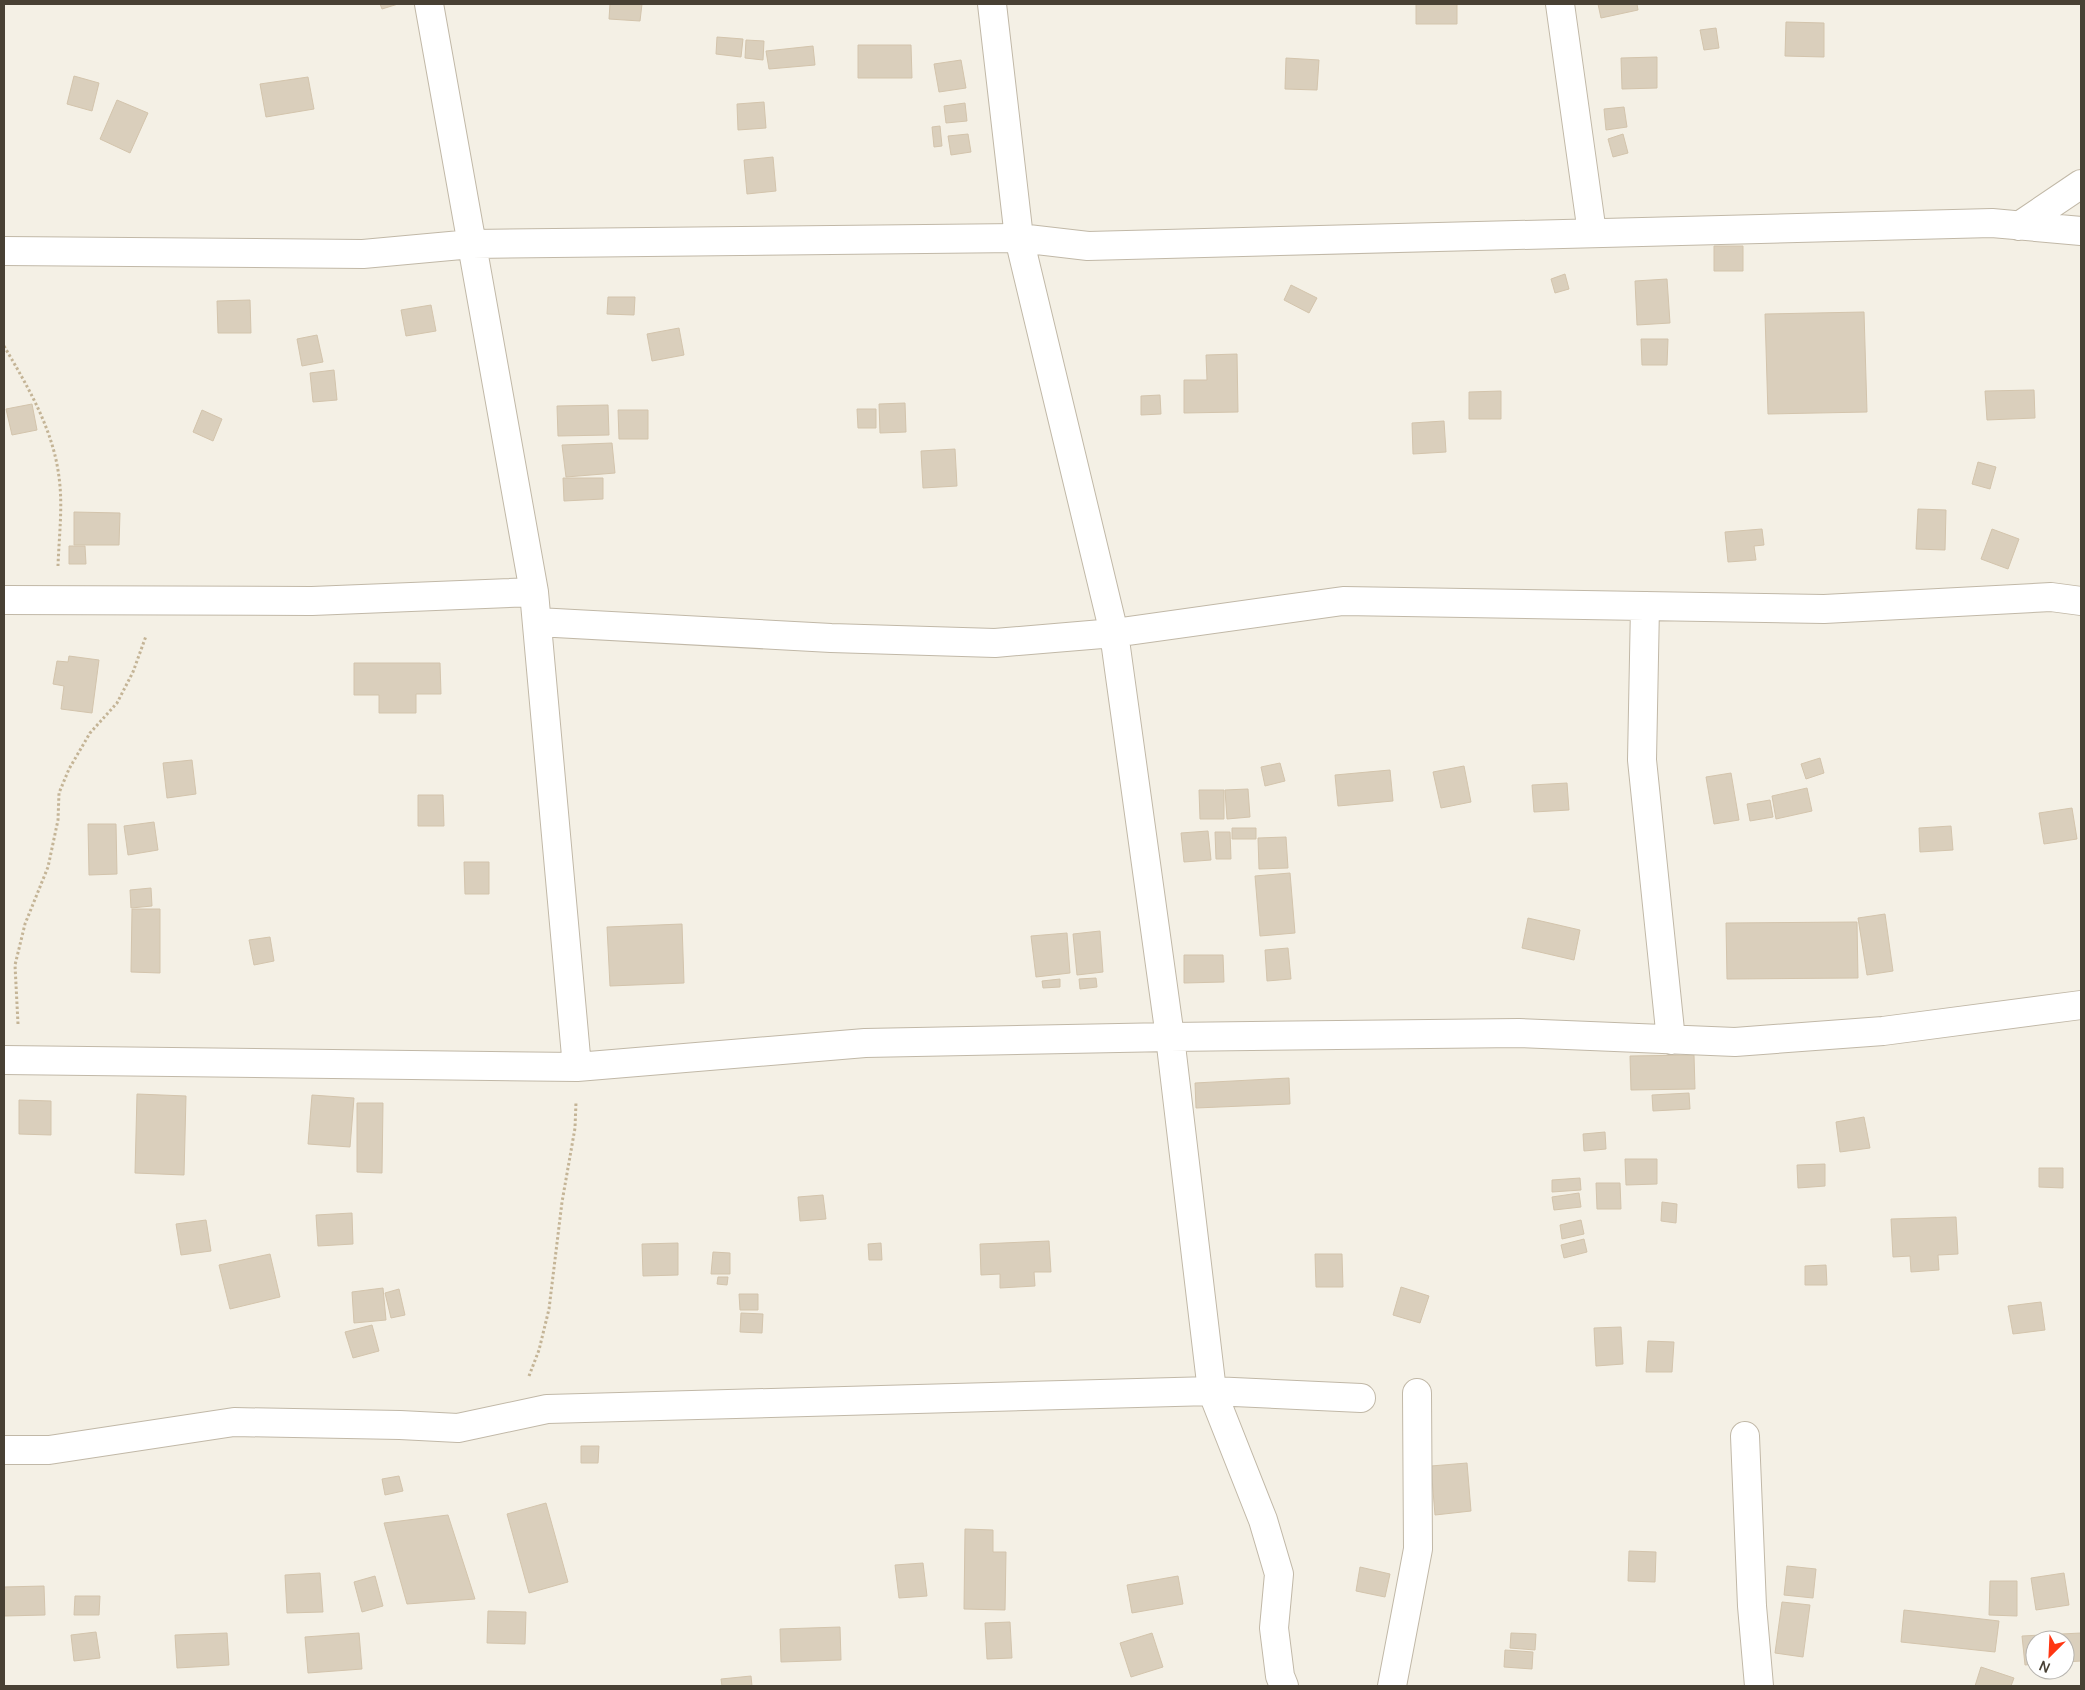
<svg xmlns="http://www.w3.org/2000/svg" width="2085" height="1690" font-family="Manrope,sans-serif">
<rect width="100%" height="100%" fill="#f4f0e5"/>
<path fill="#dacfbc" stroke="#d3c4ac" d="M380,4H398L382,9Z
M610,4H642L640,21L609,19Z
M1416,4H1457V24H1416Z
M1598,4H1637L1638,10L1601,18Z
M1786,22L1824,23V57L1785,56Z
M1716,28L1719,48L1704,50L1700,30Z
M717,37L743,39L741,57L716,54Z
M746,40L764,41L763,60L745,58Z
M858,45H911L912,78H858Z
M813,46L815,65L769,69L766,51Z
M1657,57V88L1622,89L1621,58Z
M1286,58L1319,60L1317,90L1285,89Z
M961,60L966,88L939,92L934,64Z
M74,76L99,83L92,111L67,104Z
M308,77L314,109L266,117L260,84Z
M117,100L148,113L130,153L100,139Z
M764,102L766,128L738,130L737,104Z
M965,103L967,121L946,123L944,106Z
M1624,107L1627,127L1606,130L1604,109Z
M940,126L942,146L934,147L932,127Z
M968,134L971,152L951,155L948,136Z
M1623,134L1628,153L1613,157L1608,139Z
M773,157L776,191L747,194L744,160Z
M1714,246H1743V271H1714Z
M1565,274L1569,289L1555,293L1551,279Z
M1667,279L1670,323L1637,325L1635,281Z
M1291,285L1317,298L1309,313L1284,300Z
M608,297H635L634,315L607,314Z
M250,300L251,333H218L217,301Z
M431,305L436,331L406,336L401,310Z
M1864,312L1867,412L1768,414L1765,314Z
M679,328L684,355L652,361L647,334Z
M317,335L323,362L302,366L297,339Z
M1641,339H1668L1667,365H1642Z
M1237,354L1238,412L1184,413V380H1207L1206,355Z
M334,370L337,400L313,402L310,373Z
M2034,390L2035,418L1987,420L1985,391Z
M1501,391V419H1469V392Z
M1160,395L1161,414L1141,415V396Z
M905,403L906,432L880,433L879,404Z
M32,404L37,430L12,435L6,409Z
M608,405L609,435L558,436L557,406Z
M857,409H876V428H858Z
M202,410L222,419L213,441L193,432Z
M618,410H648V439H619Z
M1444,421L1446,452L1413,454L1412,423Z
M612,443L615,473L566,477L562,445Z
M955,449L957,486L923,488L921,451Z
M1978,462L1996,467L1990,489L1972,484Z
M563,478H603V499L564,501Z
M1918,509L1946,510L1945,550L1916,549Z
M74,512L120,513L119,545H74Z
M1762,529L1764,545L1754,546L1756,560L1728,562L1725,532Z
M1992,529L2019,539L2008,569L1981,559Z
M69,546H85L86,564H69Z
M69,656L99,660L92,713L61,709L64,686L53,684L57,661L68,662Z
M354,663H440L441,694H416V713H379V695H354Z
M1820,758L1824,773L1806,779L1801,764Z
M192,760L196,794L167,798L163,763Z
M1280,763L1285,781L1265,786L1261,767Z
M1464,766L1471,802L1441,808L1433,772Z
M1390,770L1393,801L1338,806L1335,775Z
M1731,773L1739,820L1714,824L1706,777Z
M1567,783L1569,810L1534,812L1532,785Z
M1807,788L1812,811L1776,819L1772,796Z
M1248,789L1250,817L1227,819L1225,790Z
M1199,790H1224V819H1200Z
M418,795H443L444,826H418Z
M1770,800L1773,817L1750,821L1747,804Z
M2072,808L2077,839L2044,844L2039,813Z
M154,822L158,850L128,855L124,826Z
M88,824H116L117,874L89,875Z
M1951,826L1953,850L1920,852L1919,828Z
M1232,828H1256V839H1232Z
M1208,831L1211,860L1184,862L1181,833Z
M1215,832H1230L1231,859H1216Z
M1286,837L1288,868L1259,869L1258,838Z
M464,862H489V894H465Z
M1290,873L1295,933L1260,936L1255,876Z
M151,888L152,906L131,908L130,890Z
M132,909H160V973L131,972Z
M1885,914L1893,971L1867,975L1858,918Z
M1528,918L1580,930L1574,960L1522,948Z
M1857,922L1858,978L1727,979L1726,923Z
M682,924L684,983L610,986L607,927Z
M1100,931L1103,972L1077,975L1073,934Z
M1067,933L1070,973L1036,977L1031,936Z
M270,937L274,961L254,965L249,940Z
M1288,948L1291,979L1267,981L1265,950Z
M1184,955H1223L1224,982L1184,983Z
M1096,978L1097,987L1080,989L1079,979Z
M1060,979V987L1043,988L1042,981Z
M1694,1055L1695,1089L1631,1090L1630,1056Z
M1289,1078L1290,1104L1196,1108L1195,1083Z
M1689,1093L1690,1109L1653,1111L1652,1095Z
M137,1094L186,1096L184,1175L135,1173Z
M312,1095L354,1098L350,1147L308,1144Z
M19,1100L51,1101V1135L19,1134Z
M357,1103H383L382,1173L357,1172Z
M1864,1117L1870,1148L1840,1152L1836,1122Z
M1605,1132L1606,1149L1584,1151L1583,1134Z
M1625,1159H1657V1184L1626,1185Z
M1825,1164V1186L1798,1188L1797,1165Z
M2039,1168H2063V1188L2039,1187Z
M1580,1178L1581,1190L1552,1192V1180Z
M1596,1183H1620L1621,1209H1597Z
M1579,1193L1581,1207L1554,1210L1552,1197Z
M823,1195L826,1219L800,1221L798,1197Z
M1662,1202L1677,1204L1676,1223L1661,1221Z
M352,1213L353,1244L318,1246L316,1215Z
M1956,1217L1958,1254L1938,1255L1939,1270L1911,1272L1910,1256L1893,1257L1891,1219Z
M206,1220L211,1251L181,1255L176,1224Z
M1581,1220L1584,1234L1562,1239L1560,1225Z
M1584,1239L1587,1252L1564,1258L1561,1245Z
M1049,1241L1051,1272H1034L1035,1286L1000,1288V1274L981,1275L980,1244Z
M678,1243V1275L643,1276L642,1244Z
M881,1243L882,1260H869L868,1244Z
M713,1252L730,1253V1274H711Z
M270,1254L280,1297L230,1309L219,1265Z
M1315,1254H1342L1343,1287H1316Z
M1826,1265L1827,1285H1805V1266Z
M718,1277H728L727,1285L717,1284Z
M1401,1287L1429,1296L1420,1323L1393,1315Z
M383,1288L386,1320L354,1323L352,1292Z
M399,1289L405,1315L391,1318L385,1293Z
M739,1294H758V1310H740Z
M2041,1302L2045,1330L2013,1334L2008,1306Z
M741,1313L763,1314L762,1333L740,1332Z
M372,1325L379,1351L353,1358L345,1332Z
M1621,1327L1623,1364L1596,1366L1594,1328Z
M1648,1341L1674,1342L1672,1372H1646Z
M581,1446H599L598,1463H581Z
M1467,1463L1471,1511L1435,1515L1431,1466Z
M399,1476L403,1491L385,1495L382,1479Z
M546,1503L568,1582L529,1593L507,1514Z
M448,1515L475,1599L407,1604L384,1523Z
M965,1529L993,1530V1552H1006L1005,1610L964,1609Z
M1629,1551L1656,1552L1655,1582L1628,1581Z
M923,1563L927,1596L899,1598L895,1565Z
M1787,1566L1816,1569L1813,1598L1784,1595Z
M1360,1567L1390,1574L1385,1597L1356,1591Z
M320,1573L323,1612L287,1613L285,1575Z
M2064,1573L2069,1605L2036,1610L2031,1578Z
M375,1576L383,1606L362,1612L354,1582Z
M1178,1576L1183,1604L1132,1613L1127,1585Z
M1990,1581H2017V1616L1989,1615Z
M44,1586L45,1615L4,1616V1587Z
M75,1596H100L99,1615H74Z
M1782,1602L1810,1605L1803,1657L1775,1653Z
M1904,1610L1999,1621L1995,1652L1901,1642Z
M488,1611L526,1612L525,1644L487,1643Z
M1010,1622L1012,1658L987,1659L985,1623Z
M840,1627L841,1660L781,1662L780,1629Z
M96,1632L100,1658L74,1661L71,1635Z
M227,1633L229,1665L177,1668L175,1635Z
M359,1633L362,1669L308,1673L305,1637Z
M1152,1633L1163,1667L1131,1677L1120,1643Z
M1511,1633L1536,1634L1535,1650L1510,1648Z
M2081,1633V1661L2065,1662V1640H2035V1664L2025,1665L2022,1636Z
M1505,1650L1533,1652L1532,1669L1504,1667Z
M1981,1667L2014,1678L2011,1686H1975Z
M751,1676L752,1686H722L721,1679Z"/>
<g fill="none" stroke-linecap="round" stroke-linejoin="round">
<g stroke="#c1b8a7" stroke-width="30">
<path id="minor" d="M429,4L534,592L577,1067
M992,4L1019,238L1114,633L1170,1037L1212,1391L1263,1520L1279,1574L1274,1628L1280,1676L1284,1686
M1560,4L1592,233
M2019,226L2081,184
M4,251L363,254L472,244L1019,238L1088,246L1992,223L2081,231
M4,600L312,601L534,592
M1645,606L1642,760L1671,1040
M537,622L831,638L995,643L1114,633L1343,601L1824,609L2051,597L2081,601
M4,1060L577,1067L865,1043L1170,1037L1519,1033L1735,1042L1883,1031L2081,1005
M1745,1436L1752,1606L1759,1686
M4,1450H49L234,1422L400,1425L458,1428L547,1409L1212,1391L1361,1398
M1392,1686L1418,1549L1417,1393"/>
</g>
<path stroke="#c4b496" stroke-width="3" stroke-dasharray="2.5 2.5" stroke-linecap="butt" d="M4,346C28,387 53,429 59,477C63,506 59,536 58,566
M18,1024L15,965L25,924L48,867L58,820L59,793L69,769L90,733L117,703L133,672L146,636
M529,1376L539,1350L549,1309L562,1202L575,1128L576,1102"/>
<use href="#minor" stroke="#fff" stroke-width="28"/>
</g>
<rect width="2085" height="1690" fill="none" stroke="#484034" stroke-width="10"/>
<g transform="translate(2050 1655) rotate(204)"><circle r="24" fill="#ffffff" stroke="#b6b3ae"/>
<path d="M0-4L9 19L0 12L-9 19Z" fill="#ff3612"/>
<text y="-8" font-size="14" font-weight="bold" text-anchor="middle" fill="#484034">N</text>
</g>
</svg>
